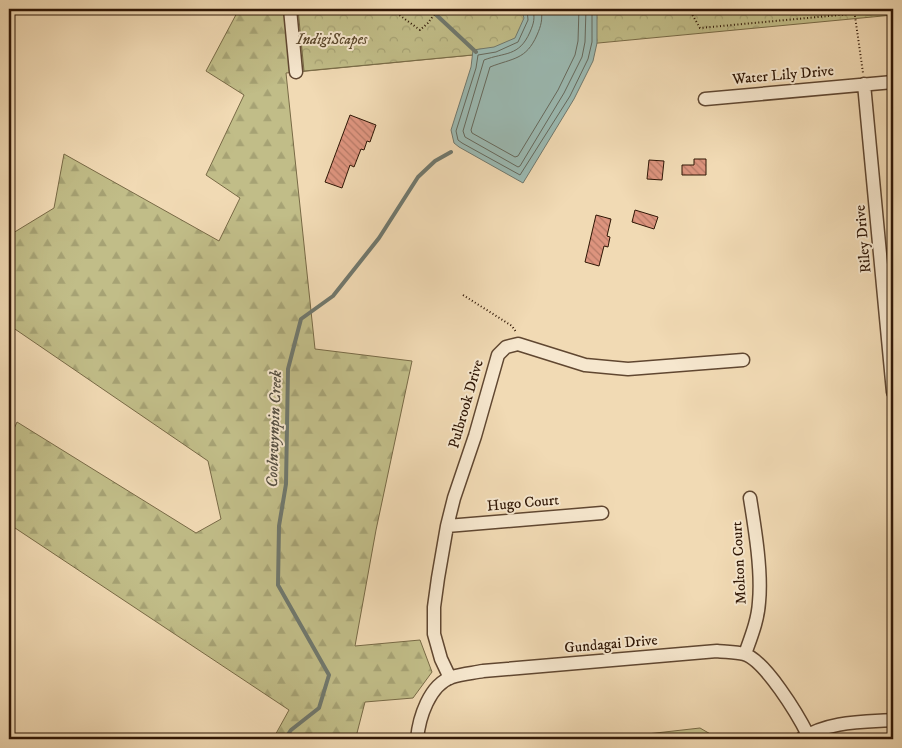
<svg xmlns="http://www.w3.org/2000/svg" width="902" height="748" font-family="'IM FELL DW Pica',serif">
<defs>
<pattern id="forest-firs" width="22" height="20" patternUnits="userSpaceOnUse" patternTransform="scale(1.25)"><rect width="22" height="20" fill="#c1bd88"/><path d="M5 1l3.5 6h-7zM16 11l3.5 6h-7z" fill="#a6a274"/></pattern>
<pattern id="park-crowns" width="20" height="18" patternUnits="userSpaceOnUse" patternTransform="scale(1.25)"><rect width="20" height="18" fill="#c1bd88"/><path d="M2 6a3 3 0 1 1 6 0M12 15a3 3 0 1 1 6 0" fill="none" stroke="#a6a274"/></pattern>
<pattern id="building-back-hatch" width="6" height="6" patternUnits="userSpaceOnUse" patternTransform="scale(1.25)"><rect width="6" height="6" fill="#dd947e"/><path d="M-1 5l2 2M0 0l6 6M5-1l2 2" fill="none" stroke="#b47865"/></pattern>
</defs>
<rect width="100%" height="100%" fill="#f1dab4"/>
<filter id="stains"><feTurbulence type="fractalNoise" baseFrequency=".004" numOctaves="4"/><feColorMatrix values="0 0 0 0 .2 0 0 0 0 .09 0 0 0 0 .02 0 0 0 .5 -.17"/></filter>
<radialGradient id="worn" r=".72"><stop offset=".6" stop-color="#630" stop-opacity="0"/><stop offset="1" stop-color="#630" stop-opacity=".3"/></radialGradient>
<path fill="url(#forest-firs)" stroke="#786a46" d="M239,9H521L473,55L286,73L315,349L412,361L376,530L355,646L420,640L432,672L413,698L365,702L357,733V739H273L289,710L9,524V440L17,422L196,533L221,519L208,461L9,325V230L13,233L54,208L64,154L219,241L240,198L206,175L244,95L206,71Z"/>
<path fill="url(#park-crowns)" stroke="#786a46" d="M298,9H893V15L304,71Z
M700,728L719,739H639L638,735Z"/>
<path fill="#9bbab3" stroke="#70786d" d="M521,9H597V43L593,61L574,99L523,183L459,147L454,143L451,130L471,67L473,50L494,47L515,38L524,18Z"/>
<g fill="none" stroke-linecap="round" stroke-linejoin="round">
<path stroke="#65685c" stroke-width="1" d="M527,9L528,20L518,42L496,52L478,55L476,68L456,131L458,140L462,143L520,175L570,96L588,59L592,42V9
M533,9C535,18 534,23 530,32C519,57 505,52 484,60L463,131L465,137L518,167L520,166L564,93L582,57L585,42L586,9
M541,9C543,19 541,26 537,35C526,60 513,58 490,67L471,130L472,133L515,157L518,156L558,90L575,55L578,41L579,9"/>
<path stroke="#70786d" stroke-width="4" d="M430,9L476,52
M285,739L291,730L319,708L329,675L278,585L279,526L286,484L288,369L301,319L333,296L379,238L418,177L435,161L451,152"/>
</g>
<path fill="url(#building-back-hatch)" stroke="#2f1605" d="M350,115L376,125L370,142L367,141L364,150L361,149L354,167L350,165L342,188L325,182Z
M694,159H706V175H682V165H694Z
M649,160L664,161L662,180L647,179Z
M635,210L658,217L654,229L632,222Z
M596,215L611,219L607,236L610,237L608,247L604,246L599,266L585,262Z"/>
<g fill="none" stroke-linecap="round" stroke-linejoin="round">
<g stroke="#604731" stroke-width="15">
<path id="minor" d="M290,9L296,72
M864,84L893,392
M705,99L893,82
M447,526L602,513
M745,654C751,637 758,620 759,602C762,571 755,529 750,498
M450,678L441,659L434,634V607L438,578L447,526L454,498L475,436L498,355L506,347L518,344L585,365L628,369L743,360
M417,739C419,718 429,685 452,677C462,674 473,673 483,671L717,651C725,652 736,652 744,654C765,660 798,715 808,735
M801,739C828,721 862,722 893,720"/>
</g>
<path stroke="#2f1605" stroke-width="2" stroke-dasharray="1 2.5" stroke-linecap="butt" d="M391,9L420,30L428,23L438,9
M689,9L700,28L893,10
M854,9L863,73
M463,295L512,326L516,332"/>
<use href="#minor" stroke="#f6e7ce" stroke-width="12"/>
</g>
<g text-anchor="middle" dominant-baseline="central" stroke-width="4" stroke-linejoin="round" paint-order="stroke">
<g font-size="15" font-style="italic" fill="#5b482c" stroke="#f6e7ce">
<text x="332" y="39">IndigiScapes</text>
</g>
<g font-size="15" fill="#2f1605" stroke="#f6e7ce">
<text transform="translate(783 75) rotate(-5)">Water Lily Drive</text>
<text transform="translate(863 239) rotate(-95)">Riley Drive</text>
<text transform="translate(466 404) rotate(-74)">Pulbrook Drive</text>
<text transform="translate(523 503) rotate(-5)">Hugo Court</text>
<text transform="translate(739 563) rotate(-93)">Molton Court</text>
<text transform="translate(611 644) rotate(-5)">Gundagai Drive</text>
</g>
<g font-size="16" font-style="italic" fill="#554f42" stroke="#f6e7ce">
<text transform="translate(274 429) rotate(-88)">Coolnwynpin Creek</text>
</g>
</g>
<rect width="902" height="748" fill="none" stroke="#f1dab4" stroke-width="30"/>
<rect x="10" y="10" width="882" height="728" fill="none" stroke="#2f1605" stroke-width="2.5"/>
<rect x="15" y="15" width="872" height="718" fill="none" stroke="#2f1605"/>
<rect width="100%" height="100%" filter="url(#stains)"/>
<rect width="100%" height="100%" fill="url(#worn)"/>
</svg>
